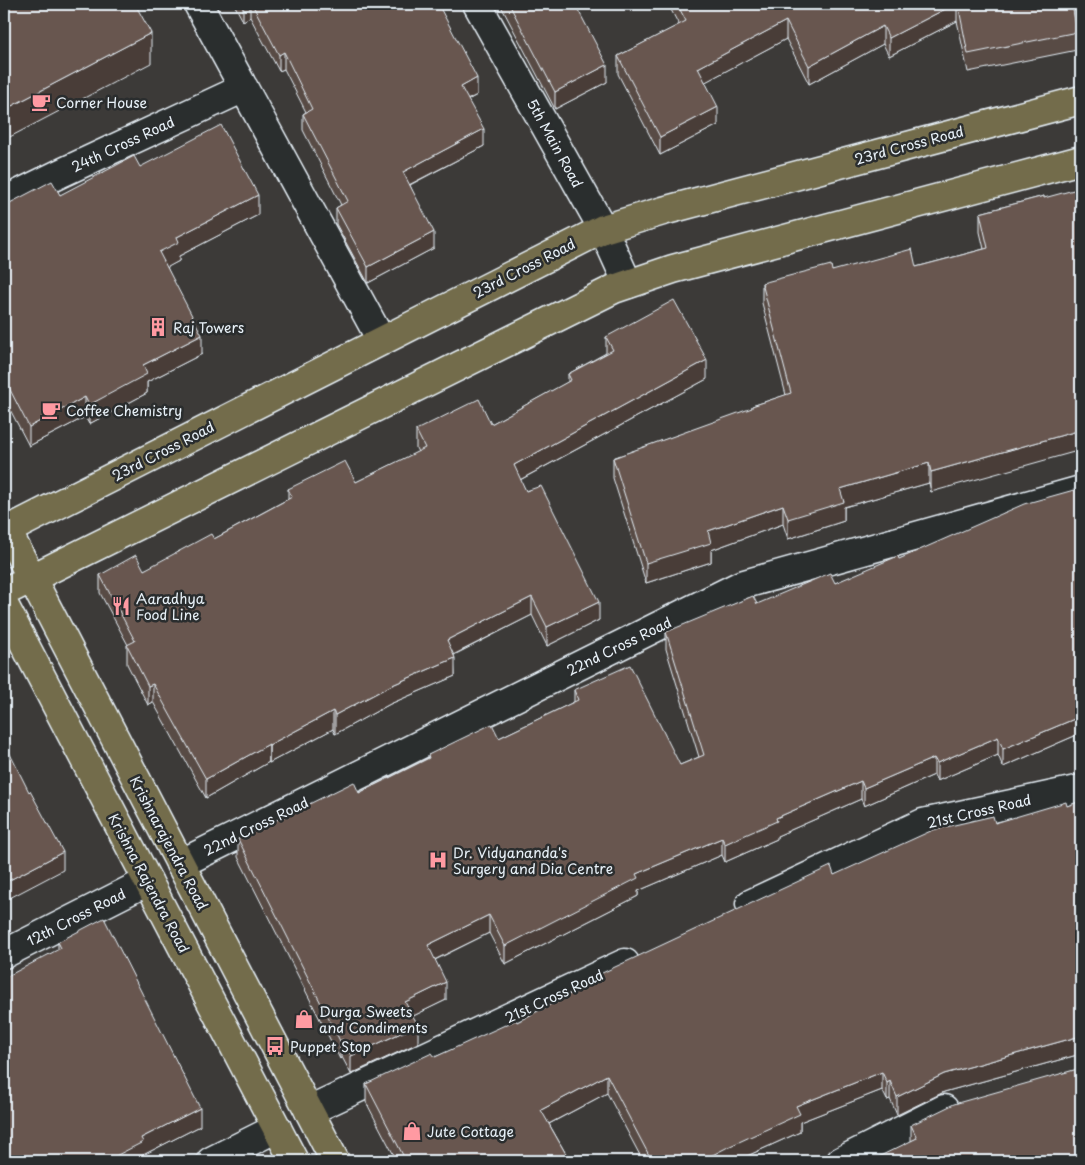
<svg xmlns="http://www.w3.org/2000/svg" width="1085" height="1165" font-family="'Playpen Sans',sans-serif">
<rect width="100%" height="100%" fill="#3c3a38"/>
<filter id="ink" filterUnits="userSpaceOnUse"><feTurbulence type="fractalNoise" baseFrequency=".02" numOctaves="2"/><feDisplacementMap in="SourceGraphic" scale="10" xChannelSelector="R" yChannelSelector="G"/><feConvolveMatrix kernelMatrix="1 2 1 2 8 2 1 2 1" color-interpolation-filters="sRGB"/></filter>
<g filter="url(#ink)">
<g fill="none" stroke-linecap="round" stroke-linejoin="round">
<g stroke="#e8f1f8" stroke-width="31">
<path id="minor" d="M198,4L381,340
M477,4L603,229L628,284
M4,201L59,174L244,88
M180,864L741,585L1081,490
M750,904L923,823L1081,789
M4,954L148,881
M309,1111L625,963
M211,1161L277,1128
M841,1161L944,1109"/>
</g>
<g stroke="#e8f1f8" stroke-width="31">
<path id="major" d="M4,525L335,1161
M4,532L603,229L663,211L1081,100
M4,592L614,289L673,269L1081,160
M4,605L294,1161"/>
</g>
<use href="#minor" stroke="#2a2d2e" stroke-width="28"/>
<use href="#major" stroke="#736c4b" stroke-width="28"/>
</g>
<path fill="#594b45" stroke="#e8f1f8" d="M234,4H438L477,95L468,100L484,146L410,185L434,248L368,283L336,224V208L341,205L303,130V114L306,112L284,69L279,71L250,17L243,21Z
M501,4H575L607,82L555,109L501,6Z
M668,4H1072L1077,32V50L968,72L957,21L889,56L883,44L809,84L786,39L705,82L718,125L660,155L618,74V56L679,25Z
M140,167L258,215L179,256V261L167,267L202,354L147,382V393L89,424L85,417L29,446L4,398V206L60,195Z
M1044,196L931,492L929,483L844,507V521L788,539L783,524L711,550V562L646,583L613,478V458L752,409V406L786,395L762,303V283L832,271L916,267L984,249L980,232V213Z
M606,337L707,379L520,480L526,491L599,620L547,646L532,615L454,655L455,676L390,704L335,734L333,729L269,763V762L206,798L153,702L148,705L127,664V645H128L100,593V575L144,570L214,539L288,499V489L356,482L418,452L416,448V430L491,424L568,382V374L606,353Z
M1081,488V741L1079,734L1003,767L998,755L937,781L934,775L864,806L861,799L777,836V839L725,862L722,855L638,891V896L505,964L489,933L435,960L446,1000L413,1016L418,1043L351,1074L342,1057L340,1059L238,857V839L359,793L428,758V755L499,738L574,702V690L680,765L699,757L666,649V632L757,604L835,583L899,559Z
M1081,801V1055H1077L944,1092L897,1115L890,1099L887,1100L882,1090L800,1122V1132L736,1161H643L607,1093L549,1124L570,1161H397L366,1102V1084L435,1057L517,1022L580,988V985L834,875L995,823L1067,806Z
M58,942L200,1126L143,1155V1160L58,950Z
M1081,1068L911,1141V1125Z"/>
<path fill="#483d38" stroke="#e8f1f8" d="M243,4H250V17L243,21Z
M955,4H957V21L889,56V38Z
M786,21V39L698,86V68Z
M883,26V44L809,84V66Z
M151,33V63L4,140V110Z
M284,52V69L279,71V55Z
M607,65V82L555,109V92Z
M477,78V95L461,103V87Z
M718,107V125L660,155V137Z
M484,129V146L403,188V172Z
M258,195V215L179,256V261L159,272V252L177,237Z
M434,232V248L368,283V267Z
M202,335V354L147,382V393L89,424V405L143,365Z
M707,360V379L514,483V465Z
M85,397V417L29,446V427Z
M1081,430V450L931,492V472Z
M929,463V483L844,507V521L788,539V519L840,489Z
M783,505V524L711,550V562L646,583V563L708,531Z
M532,597V615L447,658V640Z
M599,602V620L547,646V627Z
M455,658V676L390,704L335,734V715L390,686Z
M153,684V702L148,705V686Z
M333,711V729L269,763V745Z
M1079,717V734L1003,767V749Z
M998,737V755L937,781V763Z
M269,744V762L206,798V779Z
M934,758V775L864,806V788Z
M861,781V799L777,836V839L725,862V844L776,818Z
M722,838V855L638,891V896L505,964V946L636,874Z
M63,852V870L4,901V883Z
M489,915V933L428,963V945Z
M446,982V1000L405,1020V1002Z
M418,1025V1043L351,1074V1056Z
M1077,1037V1055L944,1092L897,1115V1097L944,1074Z
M342,1039V1057L340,1059V1041Z
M882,1072V1090L800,1122V1132L736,1161H701L796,1106Z
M607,1075V1093L541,1128V1110Z
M890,1081V1099L887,1100V1083Z
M200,1108V1126L143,1155V1160L141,1161H106L141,1138Z"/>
<path fill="#675750" stroke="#e8f1f8" d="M4,4H135L151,33L4,110Z
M252,4H438L477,78L461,87L484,129L403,172L434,232L368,267L336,208L348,201L303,114L312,109L284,52L279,55Z
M509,4H575L607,65L555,92Z
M677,4H955L889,38L883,26L809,66L786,21L698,68L718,107L660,137L618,56L686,21Z
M958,4H1072L1077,32L968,54Z
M221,125L258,195L177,237L179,242L159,252L202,335L143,365L147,374L89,405L85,397L29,427L4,378V206L52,181L60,195L134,156L140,167Z
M1081,188V430L931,472L929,463L840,489L844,502L788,519L783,505L708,531L711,543L646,563L613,458L752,408V406L791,393L762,283L831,265L832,271L912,249L916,267L988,248L980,213L1044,196V198Z
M674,300L707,360L514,465L526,491L541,486L599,602L547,627L532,597L447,640L455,658L390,686L335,715L333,711L269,745V744L206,779L153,684L148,686L127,645L135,641L100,575L136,555L144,570L211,534L214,539L292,497L288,489L345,461L356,482L425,448L416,430L479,399L491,424L571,380L568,374L613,350L606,337Z
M1081,488V723L1079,717L1003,749L998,737L937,763L934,758L864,788L861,781L776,818L777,821L725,844L722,838L636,874L638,878L505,946L489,915L428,945L446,982L405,1002L418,1025L351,1056L342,1039L340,1041L238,839L354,782L359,793L429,758L428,755L492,724L499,738L578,700L574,690L630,665L680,765L704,755L666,632L753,596L757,604L830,573L835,583L898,556L899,559L1024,504Z
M4,742L29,792L30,791L63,852L4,883Z
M1081,801V1037H1077L944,1074L897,1097L890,1081L887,1083L882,1072L796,1106L800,1114L728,1147L701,1161H652L607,1075L541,1110L570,1161H406L366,1084L432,1053L435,1057L516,1020L517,1022L582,988L580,985L600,974L831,866L834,875L933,830L993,816L995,823L1066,802L1067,806Z
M104,918L200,1108L141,1138L143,1142L106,1161H4V978L61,948L58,942Z
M1081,1068V1161H870L917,1138L911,1125L954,1104Z"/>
</g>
<defs>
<g id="cafe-bare" transform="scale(1.5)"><path d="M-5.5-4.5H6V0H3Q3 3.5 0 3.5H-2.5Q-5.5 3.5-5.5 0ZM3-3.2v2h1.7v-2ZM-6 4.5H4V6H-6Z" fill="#ff9aa2" stroke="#2a2d2e" stroke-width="2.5" paint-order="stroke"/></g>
<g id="building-bare" transform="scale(1.5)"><path d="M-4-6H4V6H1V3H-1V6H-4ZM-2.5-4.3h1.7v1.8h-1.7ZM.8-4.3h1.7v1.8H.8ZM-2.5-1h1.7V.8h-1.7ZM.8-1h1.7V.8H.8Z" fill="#ff9aa2" stroke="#2a2d2e" stroke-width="2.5" paint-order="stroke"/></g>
<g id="restaurant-bare" transform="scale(1.5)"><path d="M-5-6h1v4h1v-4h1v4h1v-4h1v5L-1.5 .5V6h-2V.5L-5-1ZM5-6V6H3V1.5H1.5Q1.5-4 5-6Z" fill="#ff9aa2" stroke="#2a2d2e" stroke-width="2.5" paint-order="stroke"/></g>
<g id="hospital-bare" transform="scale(1.5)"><path d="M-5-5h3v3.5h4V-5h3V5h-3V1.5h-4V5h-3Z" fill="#ff9aa2" stroke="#2a2d2e" stroke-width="2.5" paint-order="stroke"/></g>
<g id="shop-bare" transform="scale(1.5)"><path d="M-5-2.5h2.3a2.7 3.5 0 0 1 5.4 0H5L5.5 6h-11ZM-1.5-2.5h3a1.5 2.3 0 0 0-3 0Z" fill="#ff9aa2" stroke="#2a2d2e" stroke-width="2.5" paint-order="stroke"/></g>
<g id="bus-bare" transform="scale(1.5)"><path d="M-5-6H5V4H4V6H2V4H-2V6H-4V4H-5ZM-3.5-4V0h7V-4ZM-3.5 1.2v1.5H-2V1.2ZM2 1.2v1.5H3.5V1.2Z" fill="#ff9aa2" stroke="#2a2d2e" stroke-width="2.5" paint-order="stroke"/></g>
</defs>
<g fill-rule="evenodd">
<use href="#cafe-bare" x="41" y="102"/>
<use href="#building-bare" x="158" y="327"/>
<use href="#cafe-bare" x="51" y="410"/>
<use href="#restaurant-bare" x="121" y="606"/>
<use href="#hospital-bare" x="438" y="860"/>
<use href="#shop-bare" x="304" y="1019"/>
<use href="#bus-bare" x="275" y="1046"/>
<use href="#shop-bare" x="412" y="1131"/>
</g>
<g text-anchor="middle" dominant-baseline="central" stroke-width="5" stroke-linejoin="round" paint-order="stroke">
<g font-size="14" fill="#e8f1f8" stroke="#2a2d2e" text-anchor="start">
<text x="56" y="102">Corner House</text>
<text x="173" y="327">Raj Towers</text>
<text x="66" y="410">Coffee Chemistry</text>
<text x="136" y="598">Aaradhya<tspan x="136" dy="16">Food Line</tspan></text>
<text x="453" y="852">Dr. Vidyananda's<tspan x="453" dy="16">Surgery and Dia Centre</tspan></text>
<text x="319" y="1011">Durga Sweets<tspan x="319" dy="16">and Condiments</tspan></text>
<text x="290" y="1046">Puppet Stop</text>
<text x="427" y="1131">Jute Cottage</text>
</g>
<g font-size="14" fill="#e8f1f8" stroke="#2a2d2e">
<text transform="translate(555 143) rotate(61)">5th Main Road</text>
<text transform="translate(123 144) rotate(-25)">24th Cross Road</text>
<text transform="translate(909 145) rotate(-15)">23rd Cross Road</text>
<text transform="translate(524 268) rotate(-27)">23rd Cross Road</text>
<text transform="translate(163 451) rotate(-27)">23rd Cross Road</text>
<text transform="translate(619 646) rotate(-26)">22nd Cross Road</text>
<text transform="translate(979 811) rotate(-13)">21st Cross Road</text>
<text transform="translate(256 826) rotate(-26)">22nd Cross Road</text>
<text transform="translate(169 843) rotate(62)">Krishnarajendra Road</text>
<text transform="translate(149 883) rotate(62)">Krishna Rajendra Road</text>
<text transform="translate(76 917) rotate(-27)">12th Cross Road</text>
<text transform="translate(554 996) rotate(-25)">21st Cross Road</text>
</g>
</g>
<rect width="1085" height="1165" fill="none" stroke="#2a2d2e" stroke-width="20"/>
<rect x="10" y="10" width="1065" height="1145" fill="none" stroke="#e8f1f8" stroke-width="2" filter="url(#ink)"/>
</svg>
